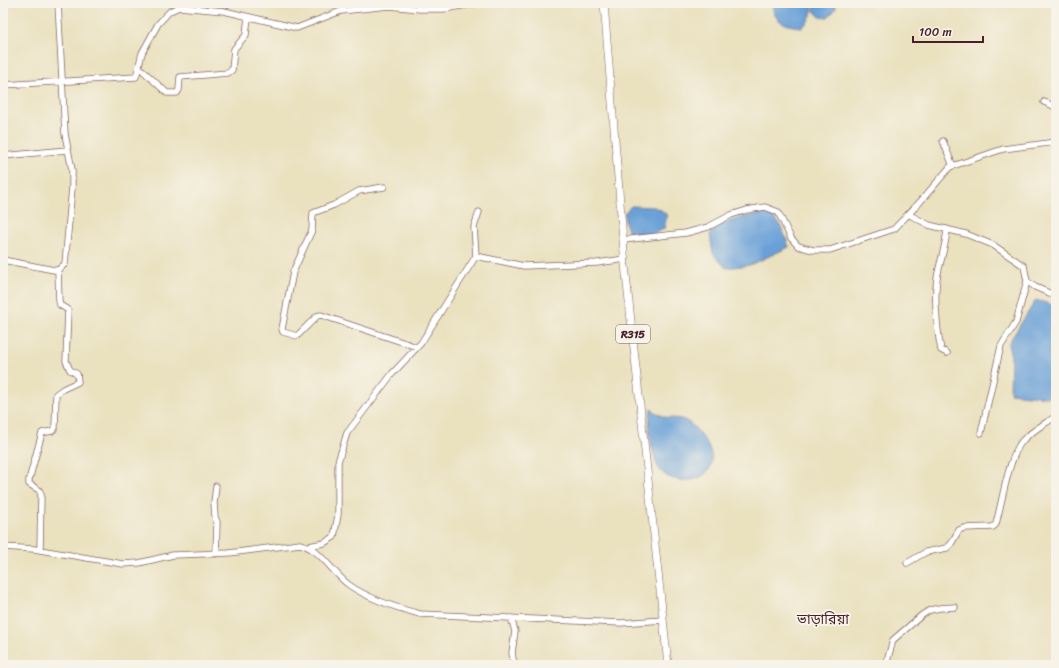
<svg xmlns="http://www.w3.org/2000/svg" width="1059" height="668" font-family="Sriracha,'Noto Sans Bengali',sans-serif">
<rect width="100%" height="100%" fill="#f7f3e8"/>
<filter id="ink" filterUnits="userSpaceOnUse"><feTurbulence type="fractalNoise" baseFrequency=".025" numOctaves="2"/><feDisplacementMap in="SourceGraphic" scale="8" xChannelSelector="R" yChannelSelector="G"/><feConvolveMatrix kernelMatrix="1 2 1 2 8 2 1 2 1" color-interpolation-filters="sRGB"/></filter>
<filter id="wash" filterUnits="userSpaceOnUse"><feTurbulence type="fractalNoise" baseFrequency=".012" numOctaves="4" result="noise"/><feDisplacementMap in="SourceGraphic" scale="16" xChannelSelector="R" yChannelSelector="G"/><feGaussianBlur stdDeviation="0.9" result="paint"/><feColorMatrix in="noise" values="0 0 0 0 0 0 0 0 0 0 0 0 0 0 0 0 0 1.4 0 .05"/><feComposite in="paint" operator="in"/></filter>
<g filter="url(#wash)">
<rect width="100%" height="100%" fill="#eae1bf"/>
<path fill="#69a0d7" stroke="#5a6081" d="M772,3H813C812,13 811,21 802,27C786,26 773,22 772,3Z
M815,3H835L836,9L828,17H820L814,11Z
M631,206L654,207L661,210L667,215L664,229L653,234L629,233L625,222L624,213Z
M766,213C780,218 784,233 789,247L750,265L726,268L713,254L710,234C723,220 747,216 766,213Z
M1036,300L1056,306V394L1046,397L1010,393L1011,356L1008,344Z
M651,409C655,412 660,415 665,417C672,419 681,417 688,422C696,428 703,437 708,446C726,482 674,490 659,469C656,464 655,457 653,451C649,439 648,421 651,409Z"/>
</g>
<g filter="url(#ink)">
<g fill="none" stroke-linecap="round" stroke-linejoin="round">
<g stroke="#82635f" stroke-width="7">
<path id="minor" d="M140,68L167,93H177L179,90L180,77L228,73L232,70L234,49L246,35L248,17
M3,85L136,77L142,53L158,24L170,11L179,7L224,11L297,28L341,11L389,6L420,9H444L478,3
M1044,102L1056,107
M943,141L953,166
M3,156L67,150
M384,187L359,191L334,205L313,213L312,230L293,272L282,329L283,332L297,336L317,316L321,315L417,347
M908,214L929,225L966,234L993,245L1024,266L1027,281L1035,287L1056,296
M623,240L686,233L708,227L731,215L747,210L765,207L778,212L791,238L798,246L813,250H830L894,229L920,202L950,167L1003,149L1056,142
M476,256L524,266L597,263L625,259
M3,260L54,270H58L65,264L72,188V170L65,134L58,3
M947,353L941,350C937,330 934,298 937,278C940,261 946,246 947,229
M981,433L1001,346L1016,322L1027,281
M309,546L324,543L334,537L338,515V462L347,433L392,374L421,343L476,256L474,227L479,212
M3,547L34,549L123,564L139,563L173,555L229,553L300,544C321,549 332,573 349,585C369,599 397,608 420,614L621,623L663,620
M40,550L41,494L39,490L29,484V480L42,433L52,431L55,428L56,394L63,389L78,382L77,374L70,370L66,361L68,310L60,305L59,301L58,270
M216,554L217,522L215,517L214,503L216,486
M907,563L926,552L947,548L951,544L959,530L964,528L993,527L996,524C1002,502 1009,455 1023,440C1033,430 1045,424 1056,416
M511,618L515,631L512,653L514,665
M886,665L893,640L922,615L930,610L940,608L955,607"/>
</g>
<g stroke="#82635f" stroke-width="8">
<path id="major" d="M604,3L625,265L668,665"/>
</g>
<use href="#minor" stroke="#fff" stroke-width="5.5"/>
<use href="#major" stroke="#fff" stroke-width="7"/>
</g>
</g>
<g text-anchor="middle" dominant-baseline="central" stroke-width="4" stroke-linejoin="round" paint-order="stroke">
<rect fill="#f7f3e8" stroke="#7e5f64" stroke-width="1" x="616" y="325" width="34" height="18" rx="3"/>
<g font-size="11" font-weight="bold" fill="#4a1f2b">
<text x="633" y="334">R315</text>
</g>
<g font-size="14" fill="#4a1f2b" stroke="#f7f3e8">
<text x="823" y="619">ভাড়ারিয়া</text>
</g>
</g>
<rect width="1059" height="668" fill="none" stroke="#f7f3e8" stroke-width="16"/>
<path d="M913 36v6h70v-6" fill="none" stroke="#4a1f2b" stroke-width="2"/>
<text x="919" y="36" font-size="12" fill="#4a1f2b" stroke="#f7f3e8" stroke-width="3" paint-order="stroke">100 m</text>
</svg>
